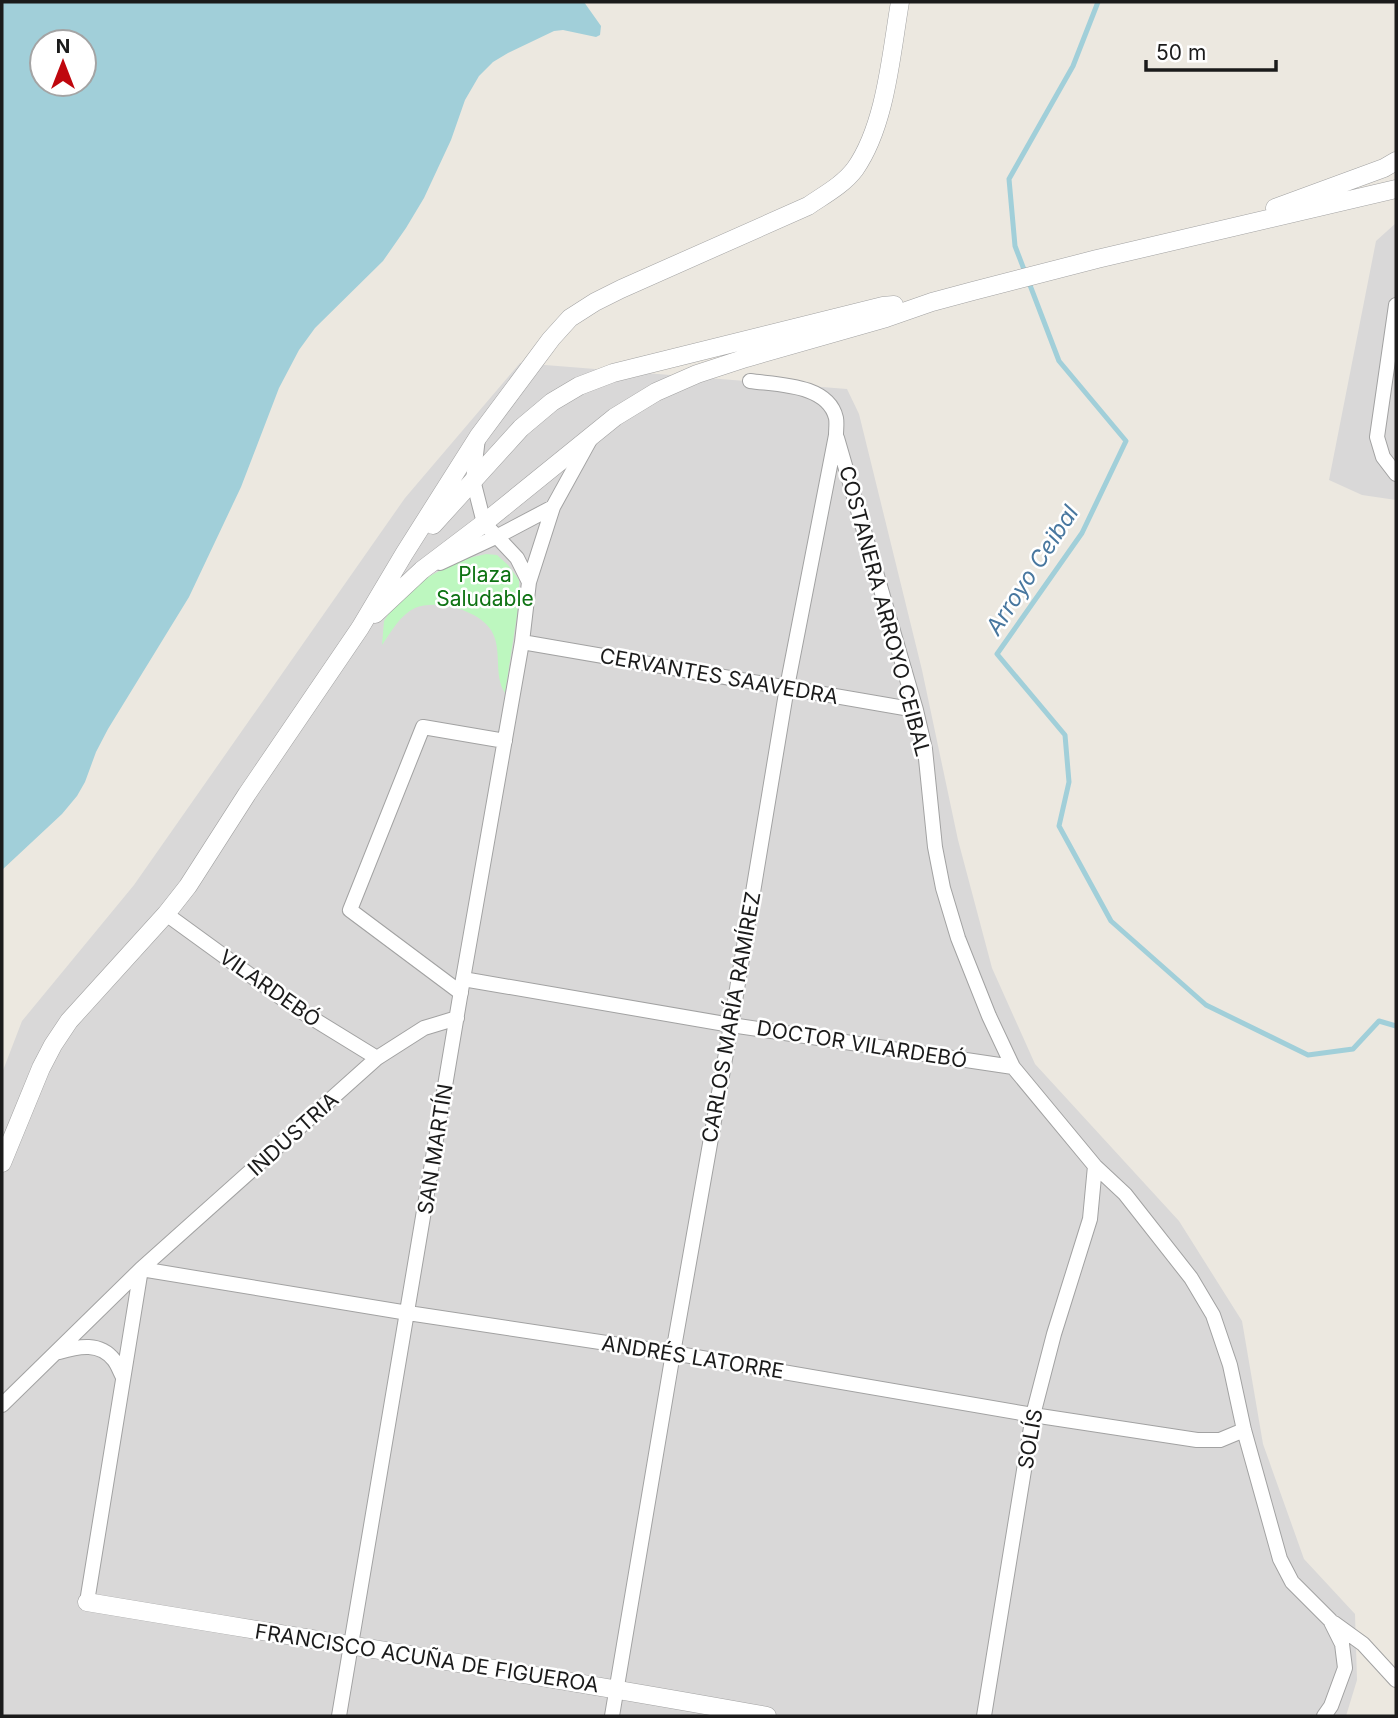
<svg xmlns="http://www.w3.org/2000/svg" width="1398" height="1718" font-family="Inter,sans-serif">
<rect width="100%" height="100%" fill="#ece8e0"/>
<path fill="#d9d8d8" d="M1396,223V500L1362,495L1329,480L1376,241Z
M520,363L847,389L859,414L922,670L958,840L992,968L1035,1064L1179,1221L1242,1321L1263,1444L1304,1559L1355,1614L1357,1680L1346,1716H2V1073L22,1021L134,885L405,498Z"/>
<path fill="#bdf7bf" d="M486,554L497,555L508,565L519,580V602L505,693C493,675 503,649 491,630C478,610 437,599 415,608C400,615 391,632 382,645L384,621L397,601L430,576L460,560Z"/>
<path fill="#a1cfd9" fill-rule="evenodd" d="M2,2H584L601,26L600,35L596,37L563,30L554,31L508,53L493,62L479,76L465,100L451,140L424,198L406,228L383,261L315,328L299,350L279,388L241,487L189,597L108,729L96,752L85,782L77,796L62,814L2,870ZM42,42H84V84H42Z"/>
<g fill="none" stroke-linecap="round" stroke-linejoin="round">
<path stroke="#a1cfd9" stroke-width="5" d="M1098,2L1073,66L1009,179L1015,246L1059,361L1126,441L1082,533L997,654L1065,735L1069,782L1059,826L1111,921L1206,1005L1308,1055L1353,1049L1379,1021L1396,1026"/>
<g stroke="#a2a2a2" stroke-width="16">
<path id="minor" d="M1396,305L1377,437L1383,457L1396,474
M478,438L473,480L484,523L517,558L529,582
M837,438L916,710L925,749L935,847L943,888L958,938L989,1016L1013,1067L1095,1166L1125,1194L1191,1278L1213,1315L1230,1365L1244,1430L1280,1559L1292,1582L1330,1620L1342,1644L1345,1668L1331,1706L1324,1716
M440,563L498,536L553,507
M522,642L916,710
M166,914L294,1007L377,1058
M463,979L731,1025L1013,1067
M461,993L350,910L423,727L505,741
M59,1352C79,1346 100,1342 114,1360C118,1365 120,1372 123,1377
M2,1405L141,1269L377,1058L424,1028L457,1018
M87,1602L141,1269L408,1313L673,1353L1033,1415L1197,1440H1220L1244,1430
M1334,1623L1363,1644L1396,1680
M339,1716L463,979L522,642L529,582L553,507L591,438
M612,1716L673,1353L731,1025L787,687L836,435C836,429 837,423 836,418C828,384 778,385 750,381
M984,1716L1033,1415L1054,1334L1090,1219L1095,1166"/>
</g>
<g stroke="#a2a2a2" stroke-width="19">
<path id="tertiary" d="M1275,208L1384,168L1396,161
M433,525L521,428L552,402L579,386L613,373L883,306L894,305
M375,614L422,570L484,523L615,417L656,392L697,374L746,358L886,318L932,302L973,291L1097,259L1396,189
M2,1163L41,1068L53,1045L69,1021L166,914L188,886L247,794L360,628L404,554L478,437L551,339L570,318L595,302L621,289L808,206C824,195 843,185 855,169C886,125 891,54 900,2
M87,1602C314,1640 541,1675 767,1716"/>
</g>
<use href="#minor" stroke="#fff" stroke-width="14"/>
<use href="#tertiary" stroke="#fff" stroke-width="18"/>
</g>
<g text-anchor="middle" dominant-baseline="central" stroke-width="5" stroke-linejoin="round" paint-order="stroke">
<g font-size="21" fill="#0e7313" stroke="#fff">
<text x="485" y="574">Plaza<tspan x="485" dy="24">Saludable</tspan></text>
</g>
<g font-size="21" fill="#1b1b1b" stroke="#fff">
<text transform="translate(885 611) rotate(75)">COSTANERA ARROYO CEIBAL</text>
<text transform="translate(719 676) rotate(10)">CERVANTES SAAVEDRA</text>
<text transform="translate(270 988) rotate(35)">VILARDEBÓ</text>
<text transform="translate(731 1017) rotate(-80)">CARLOS MARÍA RAMÍREZ</text>
<text transform="translate(862 1044) rotate(9)">DOCTOR VILARDEBÓ</text>
<text transform="translate(293 1134) rotate(-42)">INDUSTRIA</text>
<text transform="translate(435 1149) rotate(-81)">SAN MARTÍN</text>
<text transform="translate(693 1357) rotate(9)">ANDRÉS LATORRE</text>
<text transform="translate(1030 1439) rotate(-80)">SOLÍS</text>
<text transform="translate(427 1658) rotate(9)">FRANCISCO ACUÑA DE FIGUEROA</text>
</g>
<g font-size="23" font-style="italic" fill="#48779f" stroke="#fff">
<text transform="translate(1032 570) rotate(-57)">Arroyo Ceibal</text>
</g>
</g>
<rect width="1398" height="1718" fill="none" stroke="#1b1b1b" stroke-width="7"/>
<g transform="translate(63 63)"><circle r="33" fill="#ffffff" stroke="#a4a4a4" stroke-width="2"/>
<path d="M0-5L12 26L0 18L-12 26Z" fill="#bf070e"/>
<text y="-10" font-size="19" font-weight="bold" text-anchor="middle" fill="#1b1b1b">N</text>
</g>
<path d="M1146 60v10h130v-10" fill="none" stroke="#1b1b1b" stroke-width="3.5"/>
<text x="1156" y="60" font-size="21" fill="#1b1b1b" stroke="#ffffff" stroke-width="5" paint-order="stroke">50 m</text>
</svg>
